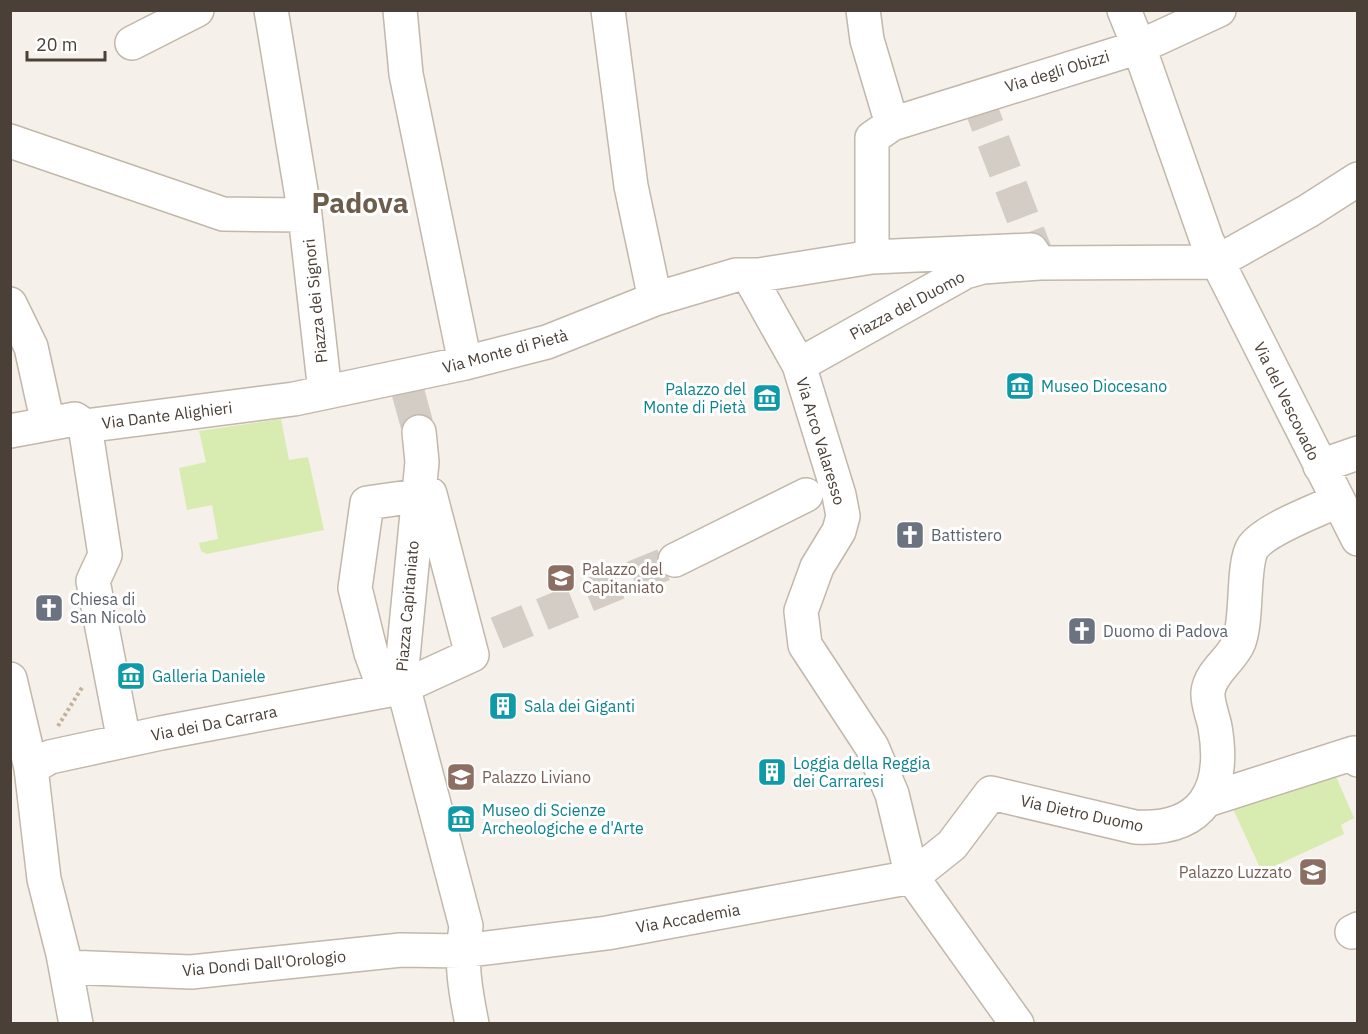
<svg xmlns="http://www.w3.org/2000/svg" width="1368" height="1034" font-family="'IBM Plex Sans',sans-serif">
<rect width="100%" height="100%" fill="#f5f0e9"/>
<path fill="#d8ebb0" d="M281,419L289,460L308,457L324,530L207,554L201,551L199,543L218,539L212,505L187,510L179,468L206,462L199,431Z
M1332,767L1354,818L1341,825L1344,834L1262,872L1233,809Z"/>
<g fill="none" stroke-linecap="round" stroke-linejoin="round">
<path stroke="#d3cdc5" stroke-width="33" stroke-dasharray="33 16" stroke-linecap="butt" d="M976,95L1040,263
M408,392L419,432
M497,633L675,560"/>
<g stroke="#c2b7ab" stroke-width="36">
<path id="minor" d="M271,10L305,215L325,392
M400,10L406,74L465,363
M608,10L631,186L655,299
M863,10L867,40L892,124
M1124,10L1139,47L1207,241L1358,539
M132,43L197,10
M10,141L223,214L305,215
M872,257V138L892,124L1139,47L1219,10
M749,276L799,365L839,495L843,516L839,531L817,567L801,611L805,645L872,747L892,794L912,877L1017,1024
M10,304L31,347L48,424
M799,365L965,272L983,267L1040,263L1217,262L1308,211L1358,179
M85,426L105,555L93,581L124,741
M10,431L75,419L85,426L294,399L465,363L547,342L655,299L736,275H759L872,257L1031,250L1040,263
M419,432L422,462L400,688L407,701L466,926C460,961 465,989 472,1024
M1320,466L1358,453
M675,560L806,495
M10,679L31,768L44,879L63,954L76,1024
M31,768L50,757L161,733L400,688L472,655L430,494L367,503L355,588L371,653L385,691
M1207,800L1354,753L1358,760
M1352,932L1358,929
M66,967L191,972L401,950L462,951L607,933L912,877L952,845L991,793L1135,827C1203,831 1226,790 1215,727C1213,716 1207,703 1208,692C1210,672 1232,660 1239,642C1248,617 1242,564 1253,547C1266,529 1316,511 1337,501"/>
</g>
<path stroke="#c4b19b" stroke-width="4" stroke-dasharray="3 3" stroke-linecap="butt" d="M58,726L83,686"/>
<use href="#minor" stroke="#fff" stroke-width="33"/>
</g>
<defs>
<g id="museum-square" transform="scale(1.5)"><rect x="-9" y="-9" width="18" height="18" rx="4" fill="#0f9aa8" stroke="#fff"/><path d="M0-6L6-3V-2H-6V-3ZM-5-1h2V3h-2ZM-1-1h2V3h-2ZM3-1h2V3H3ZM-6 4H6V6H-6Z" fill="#fff"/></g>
<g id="church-square" transform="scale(1.5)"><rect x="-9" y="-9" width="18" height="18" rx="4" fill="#6b7280" stroke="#fff"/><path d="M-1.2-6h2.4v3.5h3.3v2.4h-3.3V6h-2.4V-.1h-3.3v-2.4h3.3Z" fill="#fff"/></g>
<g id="university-square" transform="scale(1.5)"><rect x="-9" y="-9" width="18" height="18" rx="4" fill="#8d6e63" stroke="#fff"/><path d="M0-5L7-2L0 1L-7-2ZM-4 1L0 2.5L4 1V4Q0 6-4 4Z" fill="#fff"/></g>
<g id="building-square" transform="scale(1.5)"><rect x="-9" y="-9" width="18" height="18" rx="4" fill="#0f9aa8" stroke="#fff"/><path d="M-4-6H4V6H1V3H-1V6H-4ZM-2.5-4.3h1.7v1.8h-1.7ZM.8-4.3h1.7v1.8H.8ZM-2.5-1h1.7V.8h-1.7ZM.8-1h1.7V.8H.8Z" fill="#fff"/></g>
</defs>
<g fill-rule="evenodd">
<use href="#museum-square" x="1020" y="386"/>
<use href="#museum-square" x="767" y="398"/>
<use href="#church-square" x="910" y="535"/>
<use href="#university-square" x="561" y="578"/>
<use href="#church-square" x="49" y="608"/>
<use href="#church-square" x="1082" y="631"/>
<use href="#museum-square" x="131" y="676"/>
<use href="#building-square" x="503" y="706"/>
<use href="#building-square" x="772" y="772"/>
<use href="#university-square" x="461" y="777"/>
<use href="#museum-square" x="461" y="819"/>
<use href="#university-square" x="1313" y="872"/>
</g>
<g text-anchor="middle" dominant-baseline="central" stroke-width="6" stroke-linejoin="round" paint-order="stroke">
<g font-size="16" fill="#4a4037" stroke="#fff">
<text transform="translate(1057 71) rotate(-17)">Via degli Obizzi</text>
<text transform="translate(315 301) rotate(-96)">Piazza dei Signori</text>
<text transform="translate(907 305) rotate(-28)">Piazza del Duomo</text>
<text transform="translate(505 351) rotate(-15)">Via Monte di Pietà</text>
<text transform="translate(1287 401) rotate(64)">Via del Vescovado</text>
<text transform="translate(167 415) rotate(-7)">Via Dante Alighieri</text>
<text transform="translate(821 441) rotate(73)">Via Arco Valaresso</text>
<text transform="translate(407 606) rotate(-85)">Piazza Capitaniato</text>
<text transform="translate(214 723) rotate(-11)">Via dei Da Carrara</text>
<text transform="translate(1082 813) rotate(12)">Via Dietro Duomo</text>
<text transform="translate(688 918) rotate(-10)">Via Accademia</text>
<text transform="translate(264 963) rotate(-5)">Via Dondi Dall'Orologio</text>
</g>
<g font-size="16" fill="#0d838f" stroke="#fff" text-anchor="start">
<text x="1041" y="386">Museo Diocesano</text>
<text x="746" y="389" text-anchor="end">Palazzo del<tspan x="746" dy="18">Monte di Pietà</tspan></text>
<text x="152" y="676">Galleria Daniele</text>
<text x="524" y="706">Sala dei Giganti</text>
<text x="793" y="763">Loggia della Reggia<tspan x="793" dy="18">dei Carraresi</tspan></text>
<text x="482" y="810">Museo di Scienze<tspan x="482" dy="18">Archeologiche e d'Arte</tspan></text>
</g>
<g font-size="16" fill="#5b616d" stroke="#fff" text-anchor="start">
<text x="931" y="535">Battistero</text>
<text x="70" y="599">Chiesa di<tspan x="70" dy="18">San Nicolò</tspan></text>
<text x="1103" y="631">Duomo di Padova</text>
</g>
<g font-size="16" fill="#785e54" stroke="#fff" text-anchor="start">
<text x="582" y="569">Palazzo del<tspan x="582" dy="18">Capitaniato</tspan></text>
<text x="482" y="777">Palazzo Liviano</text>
<text x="1292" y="872" text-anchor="end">Palazzo Luzzato</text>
</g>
<g font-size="28" font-weight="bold" fill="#6d5d4d" stroke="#fff">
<text x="360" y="202">Padova</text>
</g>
</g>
<rect width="1368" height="1034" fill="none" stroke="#4a4037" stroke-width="24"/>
<path d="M27 51v9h78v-9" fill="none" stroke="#4a4037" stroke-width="3"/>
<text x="36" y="51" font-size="18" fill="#4a4037" stroke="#ffffff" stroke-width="4.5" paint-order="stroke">20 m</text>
</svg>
